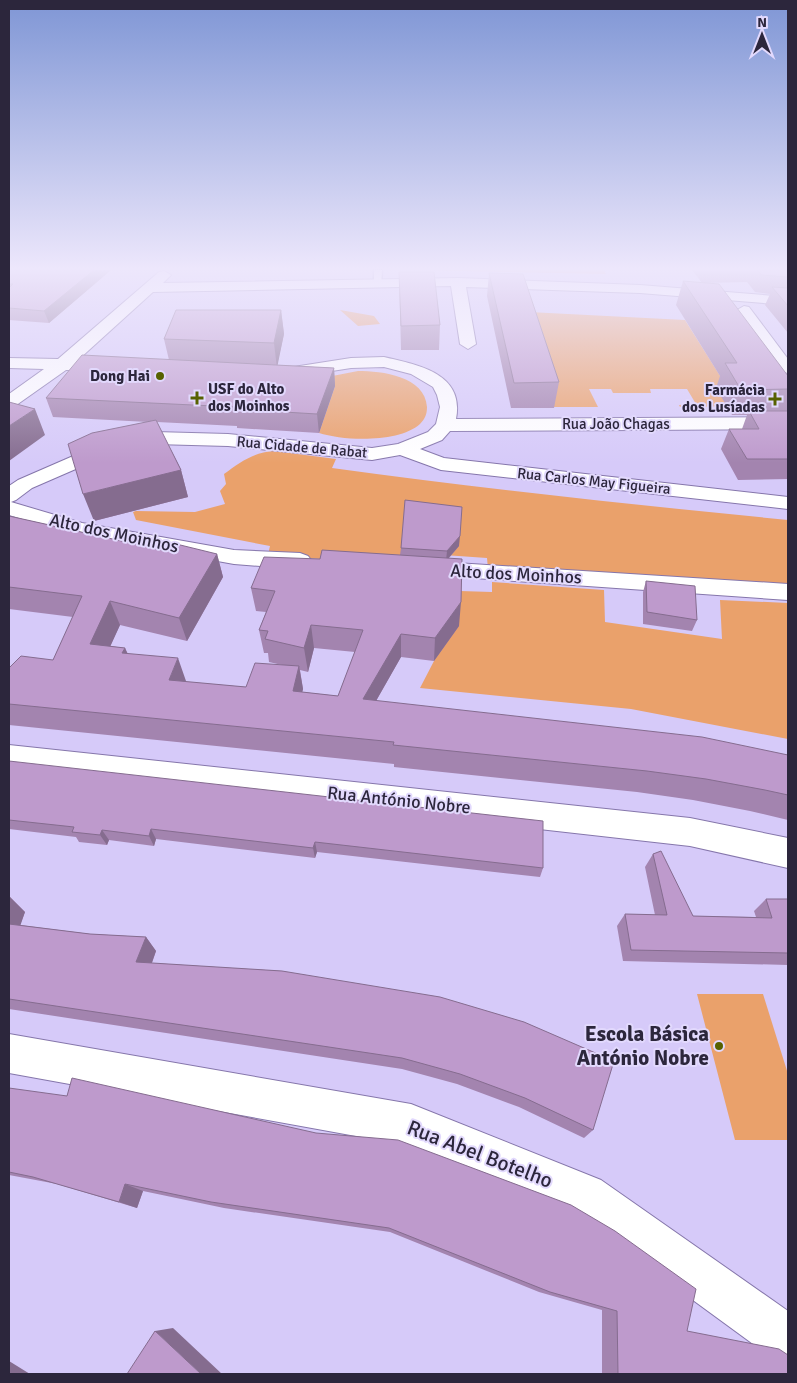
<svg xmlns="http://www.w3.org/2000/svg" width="797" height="1383" font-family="Signika,sans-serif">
<rect width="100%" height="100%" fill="#d6caf9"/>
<path fill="#eaa16b" d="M410,270H604L606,274L411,270Z
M340,310L374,316L380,324L358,326Z
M529,312L685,320L739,406L680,407L679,405L696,404L687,389H650L651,393H613L611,389H589L598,407H554Z
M358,371C382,371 425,376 427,407C427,414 425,419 420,424C399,443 344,441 319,433L335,386L322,378Z
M274,451L336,459L332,468C484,489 636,505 788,520V587L593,572L488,569L487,558L444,555L398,562L374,563L268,555L270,546L136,520L133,512L136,511L195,512L225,504L220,491L226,484L224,474C240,462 254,452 274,451Z
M492,582L604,590L605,622L722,639L720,600L788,603V739L631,709L420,688L434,661L460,591L492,592Z
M697,994H763L788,1074V1140H735Z"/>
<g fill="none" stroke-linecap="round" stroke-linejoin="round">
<g stroke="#8576ab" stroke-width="3">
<path id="service" d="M374,270H382L381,284L374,282Z"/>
</g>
<g stroke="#8576ab" stroke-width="2">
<path id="pedestrian" d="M744,306L749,307L788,359V373L783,372L737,310Z"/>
</g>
<g stroke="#8576ab" stroke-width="2">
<path id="minor" d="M164,271L171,275L163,283L458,278L640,285L788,297V305L640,293L466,287L476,344L468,349L460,344L451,286L153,292L78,360L118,362L121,366L118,370H66L15,406L9,407V394L44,369L9,368V358L58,359L159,272Z
M384,357C418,365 465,373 456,419L788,417V429L450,431L442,440L420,449L444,458L788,497V509L441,470L400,455L372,460L228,446L155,444L101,458L32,488L16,500L11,502L82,523L234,550L300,553L308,556L312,561L308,566L300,569L234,564L79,536L9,515V486L18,480L87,450L155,432L228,434L372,448L398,444L428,432L436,424L440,407L437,395L433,387L411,374L384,367L351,368L287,378L281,377L278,373L281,369L287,368L351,358Z
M425,561L788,584V600L417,574L413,569L417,564Z
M9,745L690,818L788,838V868L690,846L9,769Z
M9,1034L411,1104L601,1180L788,1311V1364L771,1357L571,1211L411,1146L9,1073Z"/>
</g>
<use href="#service" fill="#fff" fill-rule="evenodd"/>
<use href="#pedestrian" fill="#fff" fill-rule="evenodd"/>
<use href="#minor" fill="#fff" fill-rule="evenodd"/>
</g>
<path fill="#a384af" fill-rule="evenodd" d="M9,270H111L49,323L9,320Z
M692,270H788V333L765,305L770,294L755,292L747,282L702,283Z
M399,272L440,325L439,350H401Z
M489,273L559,382L554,408H511L487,296Z
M683,281L788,376V479L738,480L721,449L729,429H742L747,415H732L716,388L720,376L676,305Z
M281,310L284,334L277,365L334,368L335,386L319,433L237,428V426L157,422L181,470L188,497L94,521L148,422L53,417L46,398L169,360L164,339Z
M9,516L162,550L217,554L223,577L187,641L120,625L110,646L125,648L128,654L186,682L246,687L282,665L269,662L268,653H264L259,630L266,612L256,611L251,588L320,559L400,555L401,548L459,546L449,558L459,626L434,661L401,657L376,701L788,755V820L750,811L693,800L637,792L394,767V764L9,725V668L53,660L73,617L9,609ZM314,648L355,652L338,696L302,692L303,689L300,670L308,672Z
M646,581L697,620L692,631L643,624V592Z
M9,761L543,868L540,877L317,852L315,858L156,839L154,846L109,840L107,845L79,842L76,837L9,829Z
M653,854L693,916L756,917L754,911L766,899H788V965L623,961L617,926L625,914L655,915L645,867Z
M9,896L25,912L20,925L90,934L146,937L156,951L152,963L282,971L593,1130L584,1138L519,1107L457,1084L402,1069L9,1009Z
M9,1088L687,1331L788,1374H602V1310L539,1292L390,1232L224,1208L143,1191L137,1208L57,1184L9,1175Z"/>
<path fill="#856c8f" d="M94,270H111L49,323L44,311Z
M281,310L284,334L277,368L274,343Z
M334,368L335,386L319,433L317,414Z
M35,409L45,435L9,461V426Z
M181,470L188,497L94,521L83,494Z
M460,536L459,546L446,561L447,551Z
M217,554L223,577L187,641L179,618Z
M110,601L120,625L101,667L90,644Z
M461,602L459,626L434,661L435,638Z
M311,625L314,648L308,672L304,648Z
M401,634V657L364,722L363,699Z
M125,648L135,671L122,653Z
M178,658L186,681L177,703L169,680Z
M299,666L303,689L297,714L293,691Z
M151,829L156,839L154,846L149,836Z
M102,830L109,840L107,845L100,835Z
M315,842L317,852L315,858L313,848Z
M10,897L25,912L16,938L9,931V899Z
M146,937L156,951L147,976L136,962Z
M125,1184L143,1191L137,1208L119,1202Z
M173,1328L222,1374H201L155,1331Z
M9,1361L30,1374H9Z"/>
<path fill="#be9acc" stroke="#856c8f" d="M9,270H94L44,311L9,308V288L13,284H9Z
M757,270H788V277L762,275Z
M399,272H434L440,325L401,326Z
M489,273L523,274L559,382L514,383Z
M683,281L719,284L788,376V389L741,390L725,363H737Z
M772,287L788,288V306Z
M176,310H281L274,343L164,339Z
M82,355L334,368L317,414L234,409L235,407L46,398Z
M9,402L35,409L9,426Z
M749,411H788V459H747L729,429H759Z
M156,420L181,470L83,494L68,444L92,433Z
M405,500L462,507L460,536L447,551L401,548Z
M9,516L162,550L168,542L217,554L179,618L110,601L90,644L125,648L122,653L178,658L169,680L246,687L255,663L299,666L293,691L338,696L363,630L311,625L304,648L265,639L268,631L259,630L275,591L251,588L264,557L320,559L322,550L462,559L461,602L435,638L401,634L363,699L702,737L788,755V795L765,790L706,779L647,771L393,745L394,742L9,704V668L21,656L53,660L82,596L9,587Z
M646,581L695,586L697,620L647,612Z
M9,761L543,821V868L315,842L313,848L151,829L149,836L102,830L100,835L72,832L74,827L9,820Z
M661,851L693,916L772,918L766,899H788V953L631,950L625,914L667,915L653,854Z
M9,924L90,934L146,937L136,962L282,971L440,997L524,1022L614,1061L593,1130L525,1098L460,1074L402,1058L9,999Z
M72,1078L316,1133L398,1140L571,1205L615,1231L696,1289L687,1331L779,1349L788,1355V1374H618L617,1311L550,1292L389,1228L211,1202L125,1184L119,1202L33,1177L9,1172V1088L67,1096Z
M155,1331L201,1374H127Z"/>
<linearGradient id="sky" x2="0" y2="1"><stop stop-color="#7f96d5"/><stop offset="0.58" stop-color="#ede7fc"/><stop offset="1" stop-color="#ede7fc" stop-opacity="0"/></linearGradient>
<rect width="797" height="463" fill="url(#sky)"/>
<g fill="#576100" stroke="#e2d9fd" stroke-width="2">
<circle cx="160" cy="376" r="5"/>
<path d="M194.5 390.5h5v5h5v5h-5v5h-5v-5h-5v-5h5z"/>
<path d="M772.5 391.5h5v5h5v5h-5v5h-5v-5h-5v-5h5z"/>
<circle cx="719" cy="1046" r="5"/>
</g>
<g text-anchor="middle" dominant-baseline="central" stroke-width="4" stroke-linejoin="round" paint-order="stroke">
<g font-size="15" font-weight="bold" fill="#2c263c" stroke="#e2d9fd" text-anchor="end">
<text x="150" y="376">Dong Hai</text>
<text x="208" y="389" text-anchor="start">USF do Alto<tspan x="208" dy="17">dos Moinhos</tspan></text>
<text x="765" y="390">Farmácia<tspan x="765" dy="17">dos Lusíadas</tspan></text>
</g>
<g font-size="15" fill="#2c263c" stroke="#e2d9fd">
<text x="616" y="424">Rua João Chagas</text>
<text transform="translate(302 447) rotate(5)">Rua Cidade de Rabat</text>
<text transform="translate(594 481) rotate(6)">Rua Carlos May Figueira</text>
</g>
<g font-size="18" fill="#2c263c" stroke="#e2d9fd">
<text transform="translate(114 533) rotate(12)">Alto dos Moinhos</text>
<text transform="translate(516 574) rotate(3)">Alto dos Moinhos</text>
<text transform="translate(399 800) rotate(6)">Rua António Nobre</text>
</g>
<g font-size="21" font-weight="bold" fill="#2c263c" stroke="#e2d9fd" text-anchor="end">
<text x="709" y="1034">Escola Básica<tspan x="709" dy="24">António Nobre</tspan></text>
</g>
<g font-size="21" fill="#2c263c" stroke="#e2d9fd">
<text transform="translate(480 1154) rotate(21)">Rua Abel Botelho</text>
</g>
</g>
<rect width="797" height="1383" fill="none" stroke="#2c263c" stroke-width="20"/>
<g transform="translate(762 35)" stroke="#e2d9fd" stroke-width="4" paint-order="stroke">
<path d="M0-4L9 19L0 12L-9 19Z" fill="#2c263c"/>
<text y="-8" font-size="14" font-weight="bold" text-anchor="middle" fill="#2c263c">N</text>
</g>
</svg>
